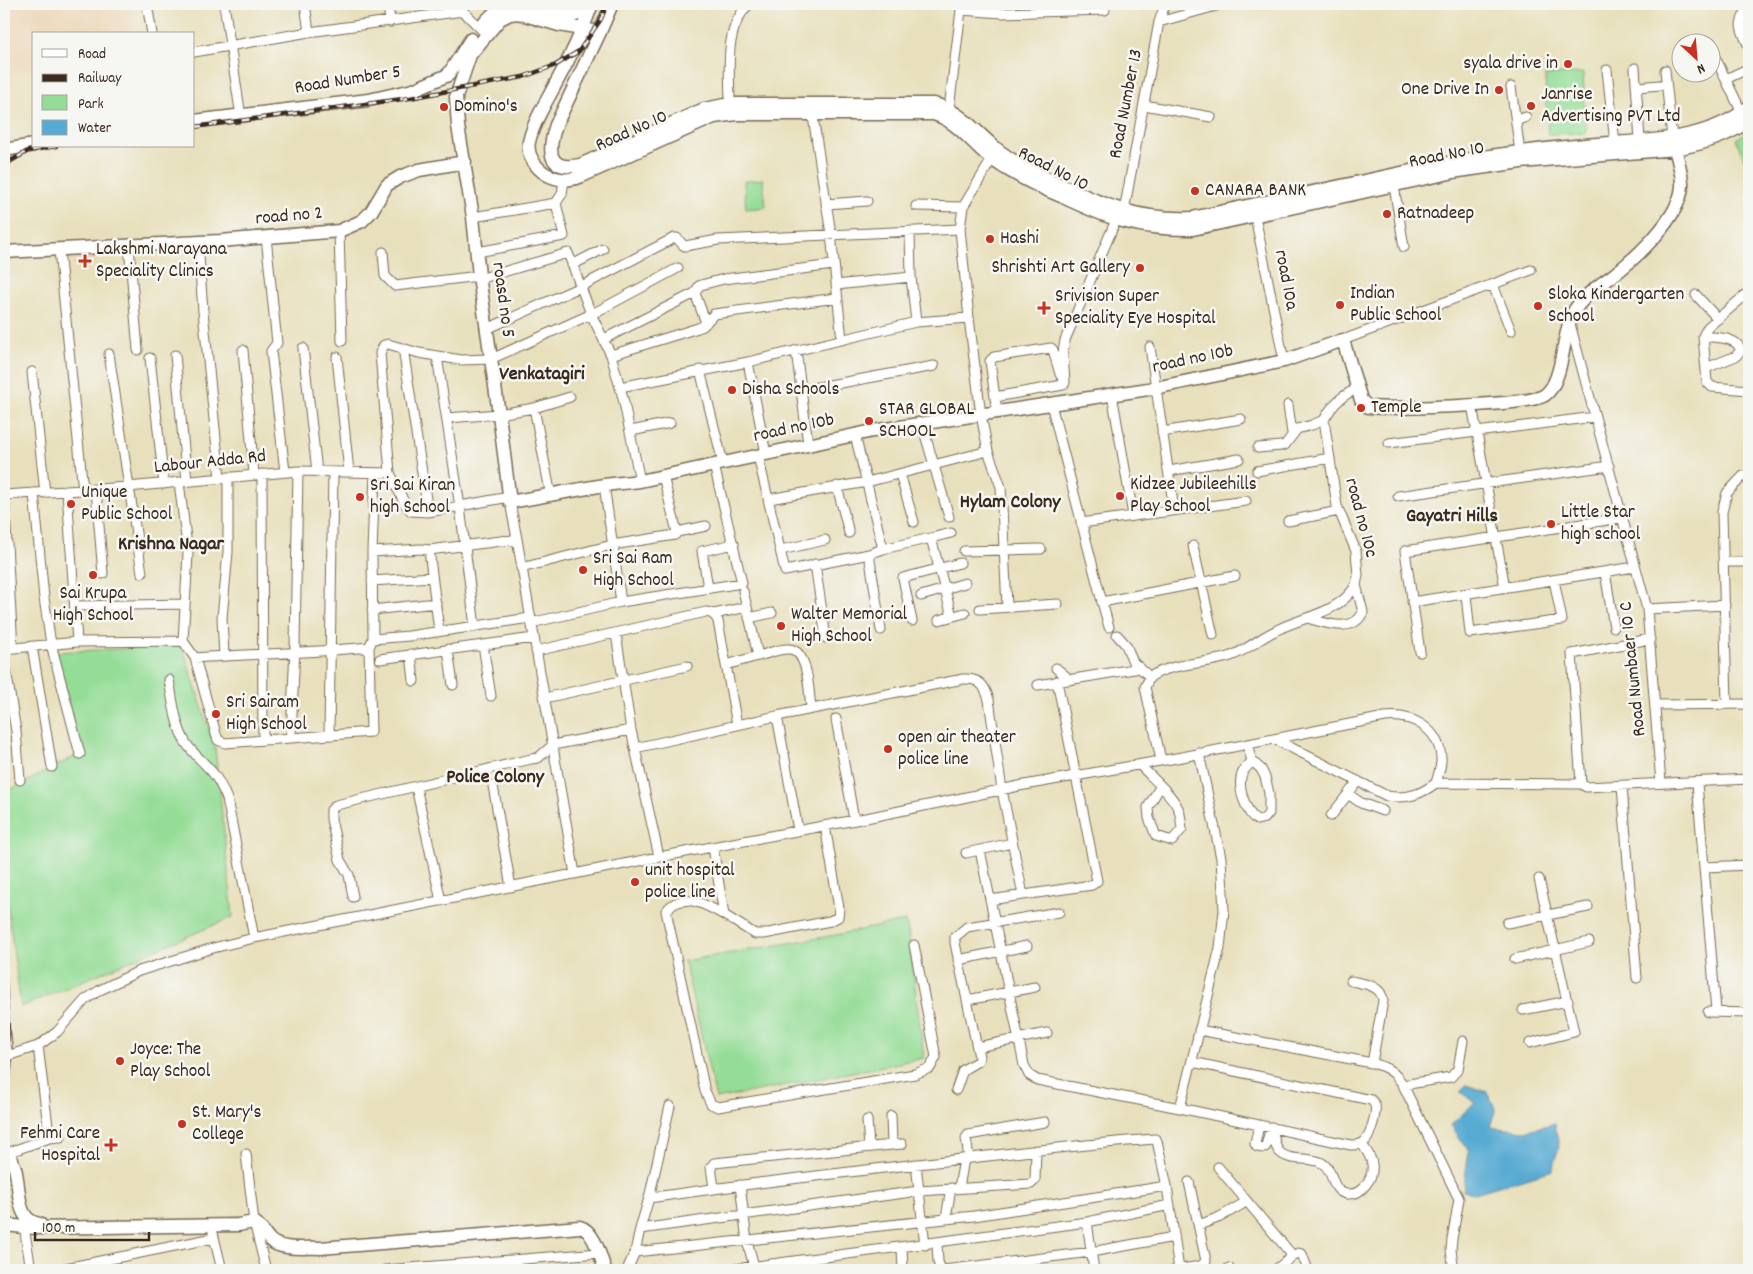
<svg xmlns="http://www.w3.org/2000/svg" width="1753" height="1274" font-family="Dekko,sans-serif">
<rect width="100%" height="100%" fill="#f6f6f2"/>
<filter id="ink" filterUnits="userSpaceOnUse"><feTurbulence type="fractalNoise" baseFrequency=".02" numOctaves="2"/><feDisplacementMap in="SourceGraphic" scale="10" xChannelSelector="R" yChannelSelector="G"/><feConvolveMatrix kernelMatrix="1 2 1 2 8 2 1 2 1" color-interpolation-filters="sRGB"/></filter>
<filter id="wash" filterUnits="userSpaceOnUse"><feTurbulence type="fractalNoise" baseFrequency=".0096" numOctaves="4" result="noise"/><feDisplacementMap in="SourceGraphic" scale="20" xChannelSelector="R" yChannelSelector="G"/><feGaussianBlur stdDeviation="1.12" result="paint"/><feColorMatrix in="noise" values="0 0 0 0 0 0 0 0 0 0 0 0 0 0 0 0 0 1.4 0 .05"/><feComposite in="paint" operator="in"/></filter>
<g filter="url(#wash)">
<rect width="100%" height="100%" fill="#e8e0bc"/>
<path fill="#ecd8ba" d="M4,4H129L133,34H34V71L4,75Z
M98,253L99,266L73,269L71,255Z"/>
<path fill="#95dd97" stroke="#68845a" d="M1583,73L1586,133L1548,134L1545,75Z
M1749,131V165L1745,162L1736,139Z
M763,179L766,207L746,209L744,181Z
M182,646L215,747L233,917L21,1007L4,880V793L80,754L56,652Z
M905,921L908,931L924,1058L716,1099L684,961L836,935Z"/>
<path fill="#57aad3" stroke="#496a78" d="M1466,1085L1487,1092L1496,1108L1490,1127L1525,1131L1555,1123L1559,1147L1554,1162L1553,1170L1475,1193L1463,1191L1469,1151L1451,1125L1475,1102L1460,1092Z"/>
</g>
<g filter="url(#ink)">
<g fill="none" stroke-linecap="round" stroke-linejoin="round">
<g stroke="#786a55" stroke-width="11">
<path id="street" d="M147,4L152,34
M224,4L241,117
M305,4L309,32
M388,4L390,22
M463,4V11L486,34
M1749,6C1737,26 1740,26 1749,47
M1159,22L1223,4
M194,52L309,32L463,11
M1713,53L1742,113
M1635,68L1640,141
M1607,70L1615,143
M1665,70L1672,138
M1726,79L1745,70
M1511,87L1520,152
M1637,87L1660,85
M730,104C730,71 723,29 749,4
M1144,105L1211,117
M949,109L961,10L1002,13L1105,10
M812,110L831,234L842,340
M1516,123L1518,120L1526,117
M992,159L963,207L960,229L969,318L981,415L988,451L1001,487L1007,607
M1394,186L1404,247
M826,204L867,201
M916,206L963,207
M1124,211L1159,22L1165,4
M1254,211L1284,361
M473,217L556,203L562,194L564,180
M339,231L342,341
M910,231L911,277L916,322
M266,237L277,343L271,351L285,472
M198,242L203,311L220,478
M129,246L138,350
M59,250L83,490
M383,252L385,276L395,286L479,276
M477,252L564,236L556,203
M572,265L603,249
M479,279L568,253L591,314L611,355L623,398L640,481
M836,285L911,277
M1493,285L1511,331
M1749,292L1708,327L1705,332L1703,336L1707,382L1712,387L1749,390
M695,293L706,323
M1696,295L1718,319
M1570,324L1647,609L1661,783
M487,329L580,287L674,238H677L683,245L685,246L718,240L960,229
M1703,336C1715,338 1736,336 1741,350L1736,356L1706,368
M604,339L695,293L699,286L701,285L724,279L833,265
M1343,340L1531,270
M1150,347L1174,510
M303,348L317,472
M403,348L428,512
M243,350L254,474
M796,350L808,444
M109,354L142,573
M175,355L187,481
M611,355L698,328L703,326L714,314L837,298
M437,356L460,507L475,627
M337,357L349,472
M150,358L164,484
M748,362L766,454
M700,370L723,463
M32,372L45,493
M620,387L748,362L916,322L969,318
M802,390L934,366
M1112,394L1133,515
M995,397L1063,385L1065,383L1063,353L1065,340L1116,220
M1051,404L1102,602L1109,627
M1288,405L1292,433
M1472,405L1505,588
M534,408L551,496
M997,412L990,361L994,357L1051,348L1053,350L1060,374L1063,379
M447,418L499,414L534,408L570,397
M922,424L949,517
M631,431L670,423
M1162,432L1241,419
M855,435L883,549
M1389,443L1595,417
M1258,448L1281,446L1285,445L1297,429L1312,425L1324,420
M758,456L785,571L869,554L883,549L931,538L952,616
M1169,471L1239,459
M1257,471L1330,458
M262,474L263,740
M900,474L914,522
M663,476L677,532
M179,482L188,554L183,641
M604,485L621,602
M837,486L849,533
M96,489L103,574
M67,491L77,642
M4,493L13,648
M34,493L44,598L51,644L80,754
M4,495L128,487L298,471L390,473
M1398,496L1609,466
M509,497L428,512L411,511L405,504L390,473L380,353L384,345L388,344L419,353L461,360L491,359L596,312L678,268
M769,499L867,482L988,451
M510,502L517,539L575,874
M1288,521L1339,511
M1081,523L1246,501
M931,538L951,533
M1193,546L1213,635
M429,550L439,631
M781,550L825,540
M964,551L1041,549
M372,552L421,549L429,550L517,539
M869,554L881,630
M1724,562H1749
M815,564L826,638
M521,568L612,545L675,535L677,532L706,526
M1605,572L1614,627
M372,581L432,577
M708,588L702,551L734,544
M743,591L747,607
M1466,595L1470,633L1562,620L1554,580
M921,596L965,583
M1102,602L1235,576
M1412,602L1635,567
M76,606L185,604
M980,609L1058,604
M1647,609L1725,605
M372,610L436,603
M714,614L747,607L758,656C767,654 780,648 789,649C809,650 809,694 811,709
M749,618L772,613
M1307,618C1325,623 1354,634 1363,612L1356,585L1358,575L1356,551L1337,506L1324,420C1332,405 1342,394 1358,389
M939,620L965,613
M912,621L903,578L960,563
M531,623L621,602L742,583L714,465
M616,634L631,730L659,857
M1117,635L1126,645L1133,662L1150,677L1145,687L1161,760
M373,639L409,636L530,618
M1650,639L1572,654L1581,784L1586,787L1749,779
M483,645L491,696
M32,646L52,767
M4,649L77,642L183,641L195,658C253,654 311,653 369,647L373,639L372,552L375,473
M448,649L453,685
M536,651L706,612C713,613 715,615 718,621L737,725
M1420,652L1405,551L1621,518
M411,654L414,681
M224,656L222,618L228,552V477
M4,658L16,731L20,780
M195,658L216,734L218,740L225,743L371,732L369,647
M380,659L534,638
M726,665L758,656
M1056,668L1069,679
M1150,677C1171,663 1204,664 1228,657C1245,652 1258,639 1275,631C1303,616 1339,614 1356,585
M169,680C173,701 175,725 186,743C193,754 204,762 212,772C219,780 223,789 227,799L254,938
M1038,685L1140,668
M545,698L687,666
M1727,704L1722,512L1727,493L1743,476
M1656,705L1749,704
M836,719L854,820
M329,735L333,472
M291,737L295,647L298,471
M1274,739L1387,796C1407,799 1420,795 1436,783
M1247,744L1252,761L1261,769L1265,777L1269,793V813L1265,818L1257,820C1246,814 1237,786 1242,774C1244,769 1249,765 1252,761
M635,748L777,716
M1140,765C1152,778 1170,792 1178,808C1181,814 1181,822 1182,829L1172,841L1156,836L1149,818L1148,807L1160,787
M1697,783L1716,1011
M493,786L511,887
M1622,786L1637,978
M416,787L441,901
M1348,794L1361,803L1383,811
M1331,816L1358,781
M798,830L777,716L963,679C979,678 985,685 989,700L1002,790L1023,895
M713,847L724,915L755,934H764L830,921L838,917L839,908L825,826
M980,850L1024,1065L1029,1075L1037,1080L1180,1108L1351,1145C1357,1145 1362,1145 1366,1140C1370,1136 1377,1112 1375,1106C1374,1102 1374,1103 1371,1100L1192,1062
M966,853L1012,843
M1705,867L1749,865
M353,897L349,875L340,860L331,819V810L336,805L531,759L538,758L553,745L631,730
M990,900L1092,885L1097,881L1057,681
M724,915C707,905 682,890 666,911L705,1091L711,1104L718,1107L915,1074L930,1068L936,1057L914,945
M1507,923L1588,907
M1515,959L1589,942
M958,960L1027,946
M1351,981C1364,984 1382,985 1383,1001L1372,1063
M967,1000L1035,987
M1523,1010L1568,1001
M1708,1012L1749,1013
M1199,1030L1372,1063C1387,1067 1395,1072 1403,1085L1459,1199L1452,1239L1451,1250L1454,1270
M1530,1043L1574,1032L1539,879
M38,1046L48,1126
M977,1047L1047,1033
M4,1057L38,1046L57,1032L85,1000L100,990L139,971L213,948L254,938L659,857L871,817L1019,786L1182,757L1385,717C1411,714 1438,727 1441,757C1442,766 1438,775 1436,783L1581,784
M1403,1085L1451,1077L1458,1069L1463,1041
M956,1090L963,1070L978,1061L979,1057L955,943V937L967,927L1059,912
M1180,1108L1220,948L1224,910L1221,858L1199,753
M891,1116L892,1144
M867,1120L869,1147
M1259,1125L1255,1144L1257,1147L1264,1148L1266,1146L1271,1127
M1272,1127C1274,1134 1274,1144 1278,1150C1287,1163 1310,1156 1322,1163C1335,1170 1330,1193 1348,1194C1362,1195 1374,1178 1372,1164C1371,1156 1366,1150 1362,1144
M7,1153L49,1138L61,1137
M246,1154L254,1222L266,1270
M969,1158L966,1138L968,1135L1045,1122
M916,1164L925,1245
M1218,1167L1293,1256L1275,1270
M740,1185L747,1241L755,1270
M714,1188L711,1167L714,1163L902,1144
M959,1188L964,1159
M649,1198C756,1182 864,1170 971,1158C1032,1151 1094,1143 1155,1139L1157,1141L1167,1186L1179,1270
M946,1218L951,1188
M1087,1222L1094,1270
M1199,1225L1220,1217L1246,1202
M24,1226L31,1270
M640,1229L919,1191L1031,1184L1035,1180L1036,1150
M213,1233L222,1270
M937,1243L938,1262L941,1270H944L1091,1252L1174,1237
M902,1248L903,1270
M635,1252L974,1216L1167,1186
M1293,1256L1298,1253L1302,1254L1308,1270
M1229,1268L1230,1270
M56,1270L214,1238
M385,1270L599,1253
M627,1270L635,1252L640,1229L649,1198L670,1106
M727,1270L1087,1222L1170,1205
M1175,1270L1201,1266L1206,1261L1189,1182"/>
</g>
<g stroke="#786a55" stroke-width="15">
<path id="secondary" d="M592,4C582,33 569,60 554,87C545,104 533,123 529,142C526,155 536,168 546,174C558,181 570,181 582,176L714,117L737,114H933C957,120 974,146 993,160C1014,175 1037,186 1061,196C1109,219 1138,230 1193,229L1459,171L1521,162L1675,149C1701,144 1728,137 1749,120
M612,4L600,32L556,125C548,149 546,172 580,165L704,109L730,104H934C960,110 978,134 998,150C1017,165 1039,175 1061,185C1108,207 1139,220 1192,218L1457,161C1500,154 1542,149 1585,145C1641,140 1703,144 1749,107
M485,22C493,13 500,8 511,4L573,16L590,9
M600,32L559,25L518,13L510,14L500,19L470,55L456,97L458,126L473,217L479,276L499,414L510,502L604,485L640,481L873,431L1155,388L1284,361L1343,340L1361,400L1368,407C1392,409 1530,406 1545,395C1564,381 1562,334 1573,313C1581,298 1598,286 1611,277C1636,258 1680,218 1682,186C1683,174 1675,149 1672,138
M194,121L369,100L413,90L448,75L471,39
M4,150L34,145
M4,252L220,241L339,231L362,221L371,212L387,185L400,177L419,170L465,162
M4,1034L6,1057L4,1074
M4,1151C28,1167 7,1220 40,1224
M4,1225L36,1228L238,1225L254,1222C261,1226 264,1234 270,1240C281,1251 306,1247 320,1248L580,1227C594,1230 601,1258 605,1270"/>
</g>
<use href="#street" stroke="#fff" stroke-width="9"/>
<use href="#secondary" stroke="#fff" stroke-width="12"/>
<g stroke="#3b2a1e" stroke-width="4.5">
<path id="rail" d="M194,127L410,98L523,77L556,65L579,51L601,19L607,4
M4,165L28,151L56,146
M4,966L8,1032L4,1066"/>
</g>
<use href="#rail" stroke="#f6f6f2" stroke-width="2.5" stroke-dasharray="8" stroke-linecap="butt"/>
</g>
</g>
<g fill="#c8321e" stroke="#f6f6f2" stroke-width="2">
<circle cx="1568" cy="64" r="5"/>
<circle cx="1499" cy="90" r="5"/>
<circle cx="1531" cy="106" r="5"/>
<circle cx="444" cy="107" r="5"/>
<circle cx="1195" cy="191" r="5"/>
<circle cx="1387" cy="214" r="5"/>
<circle cx="990" cy="239" r="5"/>
<path d="M82.5 253.5h5v5h5v5h-5v5h-5v-5h-5v-5h5z"/>
<circle cx="1140" cy="268" r="5"/>
<circle cx="1340" cy="305" r="5"/>
<circle cx="1538" cy="306" r="5"/>
<path d="M1041.5 300.5h5v5h5v5h-5v5h-5v-5h-5v-5h5z"/>
<circle cx="732" cy="390" r="5"/>
<circle cx="1361" cy="408" r="5"/>
<circle cx="869" cy="421" r="5"/>
<circle cx="1120" cy="496" r="5"/>
<circle cx="360" cy="497" r="5"/>
<circle cx="71" cy="504" r="5"/>
<circle cx="1551" cy="524" r="5"/>
<circle cx="583" cy="570" r="5"/>
<circle cx="93" cy="575" r="5"/>
<circle cx="781" cy="626" r="5"/>
<circle cx="216" cy="714" r="5"/>
<circle cx="888" cy="749" r="5"/>
<circle cx="635" cy="882" r="5"/>
<circle cx="120" cy="1061" r="5"/>
<circle cx="182" cy="1124" r="5"/>
<path d="M108.5 1137.5h5v5h5v5h-5v5h-5v-5h-5v-5h5z"/>
</g>
<g text-anchor="middle" dominant-baseline="central" stroke-width="5" stroke-linejoin="round" paint-order="stroke">
<g font-size="19" fill="#3b2a1e" stroke="#f6f6f2" text-anchor="start">
<text x="1558" y="64" text-anchor="end">syala drive in</text>
<text x="1489" y="90" text-anchor="end">One Drive In</text>
<text x="1541" y="95">Janrise<tspan x="1541" dy="22">Advertising PVT Ltd</tspan></text>
<text x="454" y="107">Domino's</text>
<text x="1205" y="191">CANARA BANK</text>
<text x="1397" y="214">Ratnadeep</text>
<text x="1000" y="239">Hashi</text>
<text x="96" y="250">Lakshmi Narayana<tspan x="96" dy="22">Speciality Clinics</tspan></text>
<text x="1130" y="268" text-anchor="end">Shrishti Art Gallery</text>
<text x="1350" y="294">Indian<tspan x="1350" dy="22">Public School</tspan></text>
<text x="1548" y="295">Sloka Kindergarten<tspan x="1548" dy="22">School</tspan></text>
<text x="1055" y="297">Srivision Super<tspan x="1055" dy="22">Speciality Eye Hospital</tspan></text>
<text x="742" y="390">Disha Schools</text>
<text x="1371" y="408">Temple</text>
<text x="879" y="410">STAR GLOBAL<tspan x="879" dy="22">SCHOOL</tspan></text>
<text x="1130" y="485">Kidzee Jubileehills<tspan x="1130" dy="22">Play School</tspan></text>
<text x="370" y="486">Sri Sai Kiran<tspan x="370" dy="22">high School</tspan></text>
<text x="81" y="493">Unique<tspan x="81" dy="22">Public School</tspan></text>
<text x="1561" y="513">Little Star<tspan x="1561" dy="22">high school</tspan></text>
<text x="593" y="559">Sri Sai Ram<tspan x="593" dy="22">High School</tspan></text>
<text x="93" y="594" text-anchor="middle">Sai Krupa<tspan x="93" dy="22">High School</tspan></text>
<text x="791" y="615">Walter Memorial<tspan x="791" dy="22">High School</tspan></text>
<text x="226" y="703">Sri Sairam<tspan x="226" dy="22">High School</tspan></text>
<text x="898" y="738">open air theater<tspan x="898" dy="22">police line</tspan></text>
<text x="645" y="871">unit hospital<tspan x="645" dy="22">police line</tspan></text>
<text x="130" y="1050">Joyce: The<tspan x="130" dy="22">Play School</tspan></text>
<text x="192" y="1113">St. Mary's<tspan x="192" dy="22">College</tspan></text>
<text x="100" y="1134" text-anchor="end">Fehmi Care<tspan x="100" dy="22">Hospital</tspan></text>
</g>
<g font-size="19" fill="#3b2a1e" stroke="#f6f6f2">
<text transform="translate(348 81) rotate(-9)">Road Number 5</text>
<text transform="translate(1127 104) rotate(-79)">Road Number 13</text>
<text transform="translate(632 132) rotate(-24)">Road No 10</text>
<text transform="translate(1447 156) rotate(-11)">Road No 10</text>
<text transform="translate(1053 170) rotate(27)">Road No 10</text>
<text transform="translate(289 217) rotate(-5)">road no 2</text>
<text transform="translate(1285 280) rotate(79)">road 10a</text>
<text transform="translate(502 300) rotate(82)">roasd no 5</text>
<text transform="translate(1193 360) rotate(-12)">road no 10b</text>
<text transform="translate(794 429) rotate(-12)">road no 10b</text>
<text transform="translate(210 463) rotate(-6)">Labour Adda Rd</text>
<text transform="translate(1360 518) rotate(75)">road no 10c</text>
<text transform="translate(1634 669) rotate(-96)">Road Numbaer 10 C</text>
</g>
<g font-size="20" font-weight="bold" fill="#3b2a1e" stroke="#f6f6f2">
<text x="542" y="375">Venkatagiri</text>
<text x="1010" y="503">Hylam Colony</text>
<text x="1452" y="517">Gayatri Hills</text>
<text x="171" y="545">Krishna Nagar</text>
<text x="495" y="778">Police Colony</text>
</g>
</g>
<rect width="1753" height="1274" fill="none" stroke="#f6f6f2" stroke-width="20"/>
<rect x="32" y="32" width="162" height="115" fill="#f6f6f2" stroke="#aba49d"/>
<rect x="42" y="49" width="25" height="8" fill="#ffffff" stroke="#aba49d"/>
<text x="78" y="58" font-size="15" fill="#3b2a1e">Road</text>
<rect x="42" y="74" width="25" height="8" fill="#3b2a1e" stroke="#aba49d"/>
<text x="78" y="82" font-size="15" fill="#3b2a1e">Railway</text>
<rect x="42" y="95" width="25" height="15" fill="#95dd97" stroke="#aba49d"/>
<text x="78" y="108" font-size="15" fill="#3b2a1e">Park</text>
<rect x="42" y="120" width="25" height="15" fill="#57aad3" stroke="#aba49d"/>
<text x="78" y="132" font-size="15" fill="#3b2a1e">Water</text>
<g transform="translate(1696 58) rotate(154)"><circle r="24" fill="#f6f6f2" stroke="#aba49d"/>
<path d="M0-4L9 19L0 12L-9 19Z" fill="#c8321e"/>
<text y="-8" font-size="14" font-weight="bold" text-anchor="middle" fill="#3b2a1e">N</text>
</g>
<path d="M35 1232v8h114v-8" fill="none" stroke="#3b2a1e" stroke-width="2.5"/>
<text x="42" y="1232" font-size="15" fill="#3b2a1e" stroke="#f6f6f2" stroke-width="4" paint-order="stroke">100 m</text>
</svg>
